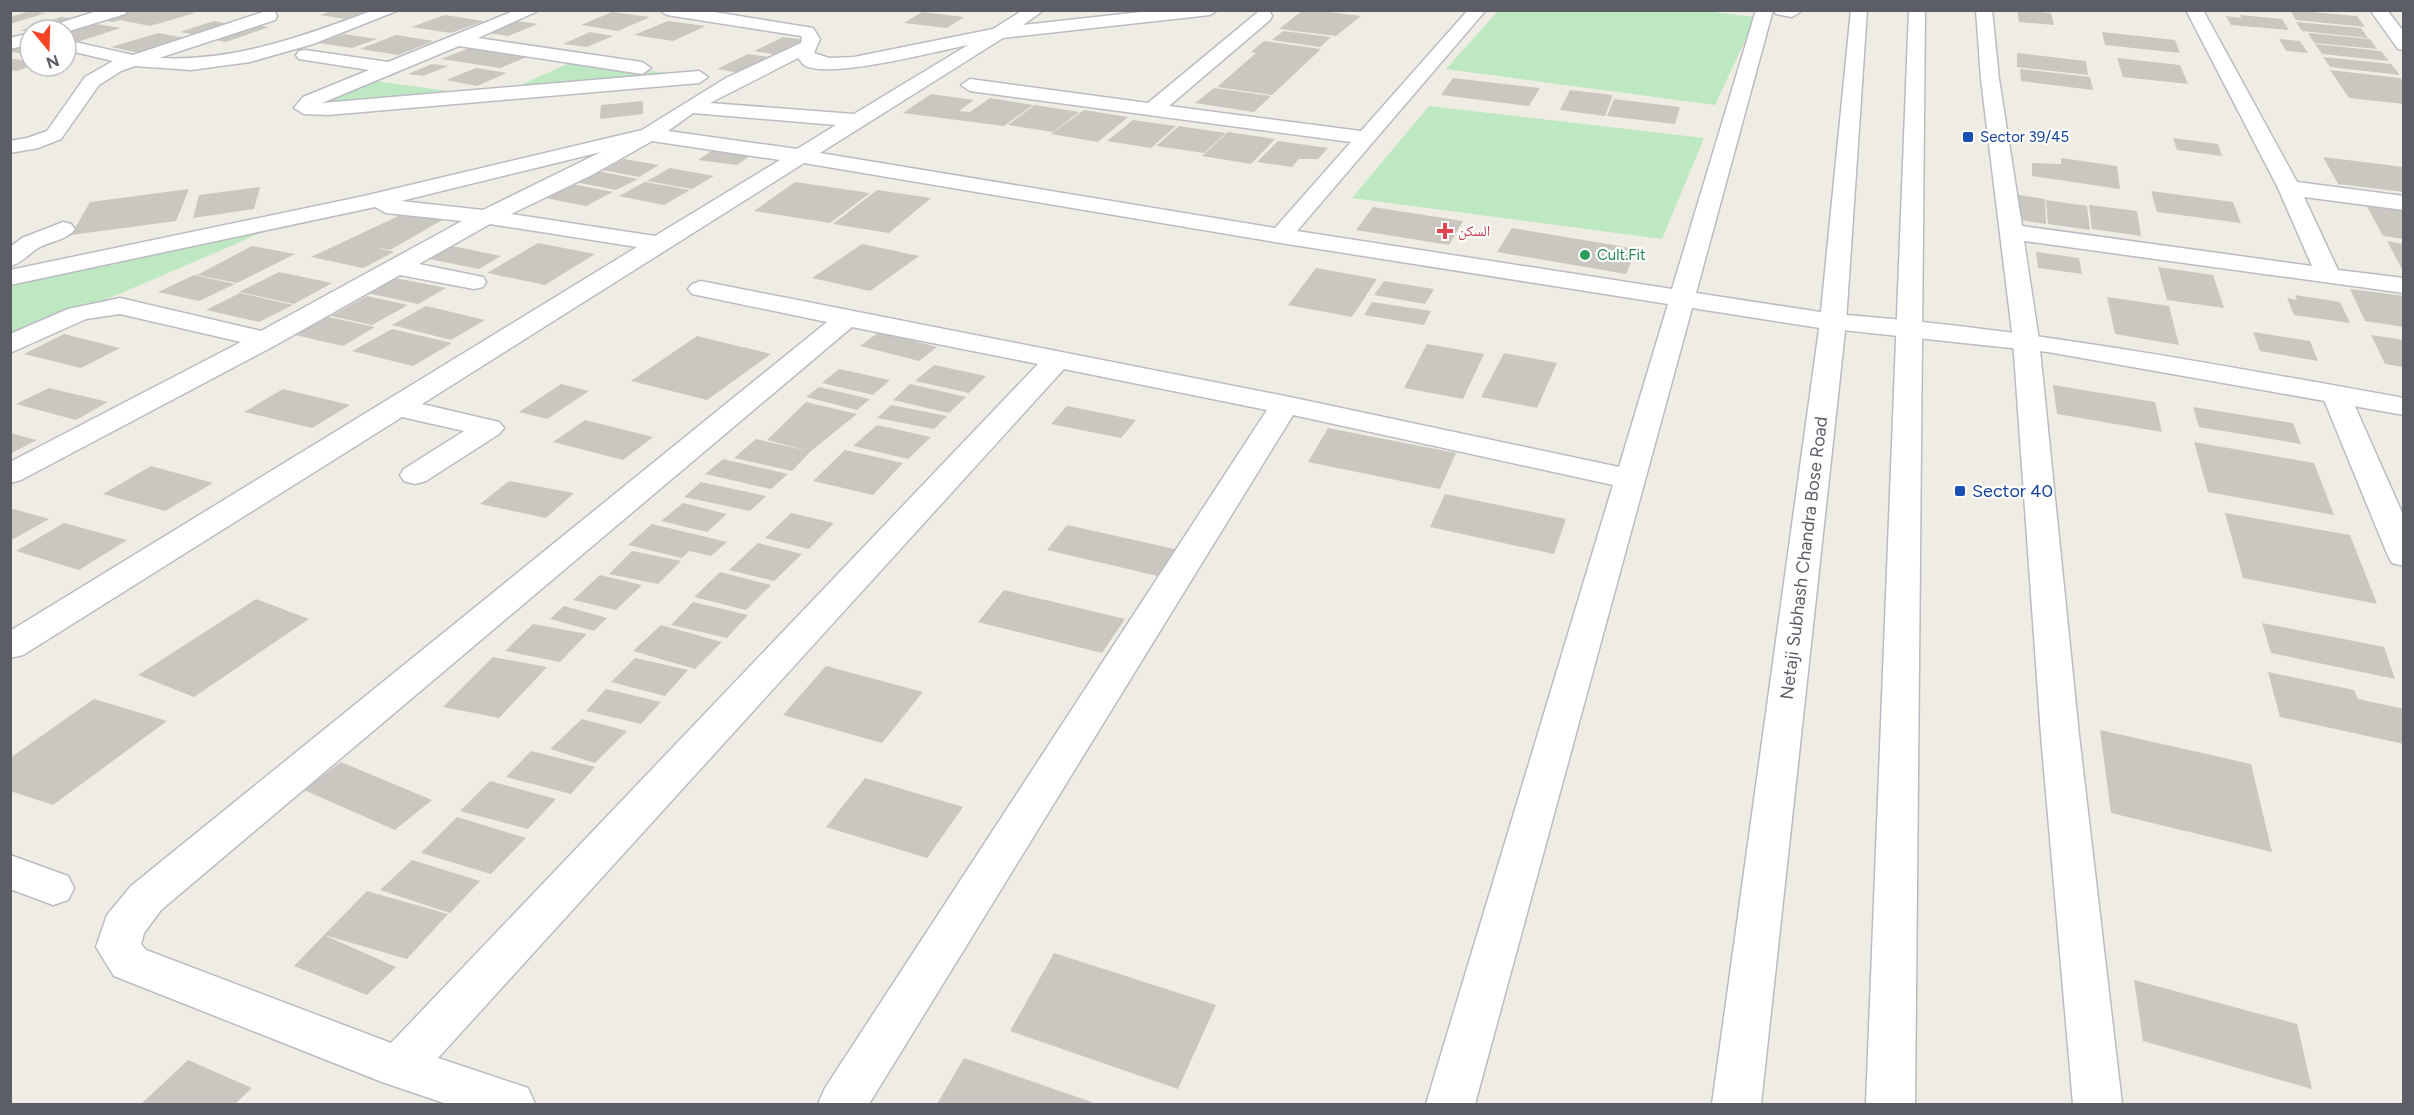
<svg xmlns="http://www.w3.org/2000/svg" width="2414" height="1115" font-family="Figtree,'Noto Naskh Arabic',sans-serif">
<rect width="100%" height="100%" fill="#efede3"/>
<path fill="#bde8c1" d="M1695,10L1756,17L1715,105L1446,69L1498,11Z
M576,60L666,73L514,88Z
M376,81L455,92L319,105Z
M1429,106L1704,138L1662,239L1352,198Z
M269,229C183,268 96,302 11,342V280Z"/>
<path fill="#cac7c0" d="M126,10H183L195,13L150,26L120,20L113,22L96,19Z
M334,10H368V11L345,19L320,15Z
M1303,10H1314L1361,16L1336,36L1279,29Z
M2017,10L2051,13L2054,25L2019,22Z
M2290,10L2357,16L2365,27L2296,20Z
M30,11L46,13L10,24V17Z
M612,12L650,17L618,31L581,25Z
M922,12L964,17L947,28L904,23Z
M445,15L484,21L451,33L411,27Z
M2240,15L2282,19L2289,30L2231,25L2226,16L2241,18Z
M61,17L79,19L47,30L19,31Z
M214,21L230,24L197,35L180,32Z
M517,21L538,24L508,36L488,33Z
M668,21L706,26L673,41L634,35Z
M2296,22L2361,28L2368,38L2302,31Z
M91,23L121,28L77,42L66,40V31Z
M255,25L269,27L226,42L211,39Z
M1283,31L1331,37L1320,47L1272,40Z
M590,32L613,36L587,47L563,44Z
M2102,32L2175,40L2180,53L2105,45Z
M158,33L186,38L139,53L111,47Z
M2308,33L2370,39L2377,49L2314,43Z
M344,34L377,39L352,48L318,43Z
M396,35L434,41L398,55L360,49Z
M783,37L807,40L778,55L754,51Z
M2279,39L2300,41L2308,53L2286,51Z
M1264,41L1321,49L1272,95L1217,87L1256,53L1251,52Z
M30,43V54L10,52V48Z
M2315,44L2381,51L2389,61L2322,54Z
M469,48L527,57L500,68L441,59Z
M2017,53L2086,61L2088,75L2017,67Z
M748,54L770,57L740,73L717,69Z
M2323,57L2391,64L2400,75L2330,67Z
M10,58L30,62V66L17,71L10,70Z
M2117,58L2180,65L2188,84L2123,77Z
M432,64L448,66L423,76L408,74Z
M476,68L507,73L477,86L446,80Z
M2020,69L2090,77L2093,90L2021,81Z
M2330,70L2400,78L2404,82V104L2349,98Z
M1453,78L1540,88L1529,106L1441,95Z
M1214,88L1271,96L1254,112L1195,103Z
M1570,90L1613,95L1605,116L1560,110Z
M931,94L974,100L959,111L970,112L990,98L1033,105L1004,126L903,113Z
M1614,99L1680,107L1675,124L1607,116Z
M643,101V114L600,119L601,105Z
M1035,105L1079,112L1053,132L1008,125Z
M1084,110L1128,117L1098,142L1051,134Z
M1133,120L1176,126L1151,148L1107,141Z
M1179,126L1226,133L1204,153L1156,146Z
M1228,132L1275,139L1251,164L1202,156Z
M2173,138L2218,144L2222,156L2177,150Z
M1278,141L1328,148L1318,159H1299L1292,167L1257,162Z
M716,148L754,153L737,165L698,160Z
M2323,157L2404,167V192L2338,184Z
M2061,158L2117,166L2120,189L2032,176V163L2061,164Z
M624,159L659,165L639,177L603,170Z
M670,168L714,176L692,189L647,181Z
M592,170L638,179L616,190L570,181Z
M645,182L690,190L664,205L619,196Z
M795,182L870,193L830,223L754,211Z
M567,183L613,192L586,206L540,197Z
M260,187L254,209L193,218L199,195Z
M189,189L176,221L71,235L90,202Z
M877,190L931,198L889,233L833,224Z
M2151,191L2233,202L2241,223L2157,212Z
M2013,194L2045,199L2046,224L2013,219Z
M2046,200L2087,206L2090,230L2048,224Z
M2364,201L2404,206V239L2383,236Z
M2089,205L2137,211L2141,236L2092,229Z
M1373,207L1463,221L1449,245L1356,230Z
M409,211L446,218L390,250L371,246L394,252L363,268L311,257Z
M1512,228L1637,249L1626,274L1497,252Z
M2387,241L2404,244V273Z
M538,243L595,254L545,285L487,273Z
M862,244L919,256L870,291L812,278Z
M252,246L295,254L237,283L197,275Z
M452,246L501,256L479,269L429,259Z
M2036,252L2079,258L2082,274L2038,268Z
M2158,267L2213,275L2224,308L2167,300Z
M1316,268L1377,279L1352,317L1288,305Z
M279,272L332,283L294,304L239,292Z
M194,275L235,284L199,301L158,292Z
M395,278L446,288L418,304L367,293Z
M1384,281L1434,289L1425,304L1374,295Z
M2350,289L2404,296V327L2365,321Z
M240,293L293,305L259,322L206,310Z
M2295,295L2340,302L2350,323L2294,315L2287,298L2297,300Z
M367,296L408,305L372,325L331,316Z
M2107,297L2169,306L2179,345L2115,334Z
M1372,302L1431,311L1424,325L1364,315Z
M426,306L485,320L451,340L392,325Z
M319,315L375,327L343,346L286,333Z
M392,329L452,343L413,366L352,351Z
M879,332L937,347L919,361L860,346Z
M2253,332L2310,341L2318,361L2260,351Z
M64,334L120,348L81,368L24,354Z
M2371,335L2404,340V367L2385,364Z
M697,336L771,354L707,400L631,381Z
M1427,344L1484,354L1463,399L1404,388Z
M1504,353L1557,363L1537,408L1481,397Z
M934,365L986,376L969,393L915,381Z
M839,369L890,380L873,395L822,383Z
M561,384L589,391L547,419L519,412Z
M910,384L966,397L949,413L893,400Z
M2053,385L2155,402L2162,432L2057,414Z
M819,387L870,399L857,410L806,397Z
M49,388L108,402L76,420L16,404Z
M283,389L350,405L312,428L244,412Z
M806,402L857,414L811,451L792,471L734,458L756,439L808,451L767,440Z
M891,405L947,416L934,429L877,418Z
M1067,406L1136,420L1121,438L1051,424Z
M2193,407L2293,423L2301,444L2199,427Z
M585,420L653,437L623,460L553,442Z
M877,425L931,437L908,459L853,446Z
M1328,428L1456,453L1440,489L1308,462Z
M10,433L37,440L10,454Z
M2194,442L2314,463L2334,515L2208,492Z
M845,450L903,463L873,495L813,481Z
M723,459L788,474L771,489L705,474Z
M151,466L213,483L165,511L103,494Z
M509,481L574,493L546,518L480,504Z
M701,482L766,496L750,511L684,497Z
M1445,494L1566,519L1554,554L1430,527Z
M683,503L727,514L707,532L661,521Z
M10,508L49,519L10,541Z
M791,513L834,523L809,549L765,538Z
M2225,513L2350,535L2377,604L2243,578Z
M64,523L127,540L79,570L16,551Z
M652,524L727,542L711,556L689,551L682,558L628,545Z
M1067,525L1179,550L1162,577L1047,550Z
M758,543L802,554L774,581L729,570Z
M632,551L681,561L658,584L609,574Z
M720,572L771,585L746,610L694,597Z
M600,575L642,585L616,610L573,600Z
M1004,590L1125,619L1102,653L978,622Z
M256,599L309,619L194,697L138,675Z
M693,602L748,615L727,638L671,625Z
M564,606L607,618L594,631L550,619Z
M2262,623L2384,647L2395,679L2271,653Z
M533,624L587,634L560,662L505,651Z
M661,625L722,642L695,669L633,651Z
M493,657L547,667L499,718L443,707Z
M635,658L688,670L665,696L611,682Z
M826,666L923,692L882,743L783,715Z
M2268,672L2354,690L2358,699L2404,709V744L2280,717Z
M606,689L661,702L641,724L586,711Z
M94,699L167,721L53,805L10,791V758Z
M582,719L627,731L595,763L550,749Z
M2100,730L2251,764L2272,852L2111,813Z
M531,751L595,767L571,794L506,777Z
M341,762L432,800L395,830L304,790Z
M865,778L963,807L927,858L826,827Z
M490,781L556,799L528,829L460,811Z
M457,817L526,838L491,874L421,853Z
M412,860L480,881L450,913L380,890Z
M367,891L448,914L407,959L324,935L396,967L367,995L294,966L324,935Z
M1054,953L1216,1005L1178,1089L1010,1031Z
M2134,980L2297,1024L2312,1089L2143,1041Z
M964,1058L1092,1102L1090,1104H937Z
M188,1060L252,1088L235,1104H141Z"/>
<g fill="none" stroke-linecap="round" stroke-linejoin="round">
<g stroke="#bbbcc3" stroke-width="3">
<path id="minor" d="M100,10H127L125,14L66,32V30H47L50,26Z
M374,10H399L313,44L250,62L191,70L135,66L121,71L99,85L61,139L38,148L10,153V141L27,138L47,131L85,77L113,61L66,50V40L133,55L263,12H275L277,16L275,20L159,58C234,62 304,36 374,10Z
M516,10H540L478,38L642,62L651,68L642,74L459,46L322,103L699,71L708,77L699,83L328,115L304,114L294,108L303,97L369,70L299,59L296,55L299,51L305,50L388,62Z
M659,10H702L813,28L820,39L814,53L829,58L854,57L993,29L1023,10H1044L1023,25L1159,10H1218L1210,15L1003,38L820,153L1275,228L1351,142L970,91L961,85L970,79L1148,103L1258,12H1270L1272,16L1270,20L1169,106L1361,131L1468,10H1486L1297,231L1672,289L1756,10H1773L1696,293L1833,314L1842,316L1846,322L1842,328L1833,330L1692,308L1475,1104H1426L1613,485L1293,415L869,1104H818L825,1088L1267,410L1064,369L438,1058L528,1088L535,1104H447L382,1082L114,976L96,947L107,915L131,886L827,322L692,294L688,289L692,284L701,281L1285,396L1619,467L1668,304L1281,243L804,163L422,404L499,422L504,428L499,434L426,481L415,484L404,481L400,475L404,469L464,431L402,417L23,655L10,658V631L637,247L490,224L419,264L483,277L486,282L483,287L474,289L400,275L274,346L21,480L10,483V462L241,342L120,314L86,319L10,353V334L68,309L120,298L261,331L462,221L386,213L375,207L10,285V270L364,196L642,130L726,78L801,43L802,39L801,36L667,15ZM968,45L854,114L710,103L798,58C800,60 802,63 804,65C828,80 937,51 968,45ZM693,113L836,125L797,149L668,131ZM652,141L780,160L655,236L511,214L592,175ZM601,152L483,210L401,201ZM852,327L1038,364L391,1043L146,950L141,944L144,933L161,910Z
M1774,10H1799L1800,12L1792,17L1776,14Z
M1976,10H1992L1999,79L2022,226L2312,266L2278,188L2186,10H2203L2297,182L2404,196V210L2304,197L2338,270L2404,278V293L2024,241L2039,340L2079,735L2122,1104H2073L2041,735L2013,340L1981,79Z
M2370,10H2387L2404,32V50L2398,49Z
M30,33V44L10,49V38Z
M63,222L71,224L75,229C67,240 51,241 40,247C29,253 23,263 10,266V247L22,238Z
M2336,387L2346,389L2350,395L2404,517V566L2392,563L2388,556L2322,395L2326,389Z
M10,855L68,876L74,888L68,900L53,905L10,889Z"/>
</g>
<g stroke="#bbbcc3" stroke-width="3">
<path id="tertiary" d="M1833,314C2026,328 2214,364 2404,398V415L2048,352L1824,328L1820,322L1824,316Z"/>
</g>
<g stroke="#b8bbc2" stroke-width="3">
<path id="secondary" d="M1851,10H1867L1846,322L1761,1104H1712L1820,322Z
M1909,10H1925L1915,1104H1866Z"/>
</g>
<use href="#minor" fill="#fff" fill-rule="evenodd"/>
<use href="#tertiary" fill="#fff" fill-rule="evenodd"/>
<use href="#secondary" fill="#fff" fill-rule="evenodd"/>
</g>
<g fill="#1a4fb4" stroke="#fff" stroke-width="2">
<rect x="1962" y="131" width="12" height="12" rx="3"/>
<rect x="1954" y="485" width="12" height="12" rx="3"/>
</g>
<path fill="#e0444e" stroke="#fff" stroke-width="2" d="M1442 222h6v6h6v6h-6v6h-6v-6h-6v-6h6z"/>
<circle fill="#2e9e5b" stroke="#fff" stroke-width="2" cx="1585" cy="255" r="6"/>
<g text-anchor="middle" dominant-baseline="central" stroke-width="4.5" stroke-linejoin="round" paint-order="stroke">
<g font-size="15" fill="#164399" stroke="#fff" text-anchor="start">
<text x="1980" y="137">Sector 39/45</text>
</g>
<g font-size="15" fill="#be3a42" stroke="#fff" text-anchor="start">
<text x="1458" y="231">السكن</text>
</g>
<g font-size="15" fill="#27864d" stroke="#fff" text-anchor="start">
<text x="1597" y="255">Cult.Fit</text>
</g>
<g font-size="18" fill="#164399" stroke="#fff" text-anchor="start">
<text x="1972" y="491">Sector 40</text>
</g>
<g font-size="18" fill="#5b5e65" stroke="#fff">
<text transform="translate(1804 558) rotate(-83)">Netaji Subhash Chandra Bose Road</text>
</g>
</g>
<rect width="2414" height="1115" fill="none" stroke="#5b5e65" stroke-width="24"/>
<g transform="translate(48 48) rotate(161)"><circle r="28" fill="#ffffff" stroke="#bdbfc1" stroke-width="1.5"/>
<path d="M0-4.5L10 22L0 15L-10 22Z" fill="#f54323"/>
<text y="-9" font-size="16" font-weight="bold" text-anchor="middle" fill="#5b5e65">N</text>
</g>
</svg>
